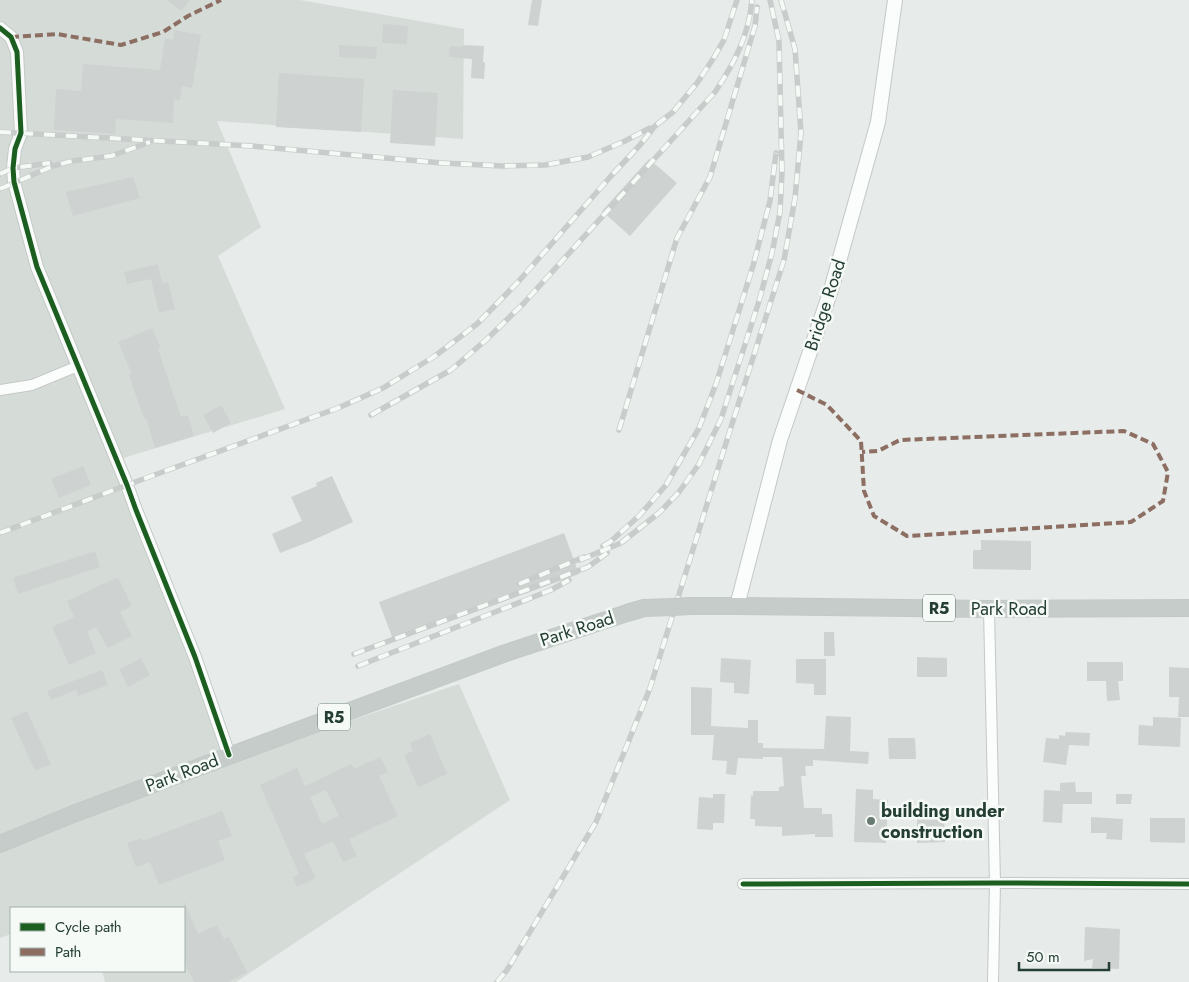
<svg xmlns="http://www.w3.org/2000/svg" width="1189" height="982" font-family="Jost,sans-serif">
<rect width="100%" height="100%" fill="#e7ebe9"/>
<path fill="#d5dcd8" d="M0,0H300L464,29L463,139L217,121L261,227L218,256L285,409L120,459L234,760L459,684L510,800L236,982H105L102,971H184V908H11V934L0,938Z"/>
<path fill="#ced2d0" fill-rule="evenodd" d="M167,0H190L181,11Z
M532,0H542L538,26L528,25Z
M383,24L408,26L407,44L382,43Z
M174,30L201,35L192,88L182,86L180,100L174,99L173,123L116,119L115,134L54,130L56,89L81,91L83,64L160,70L165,38L173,40Z
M339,45L377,47L376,59L339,57Z
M462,45L484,46L483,62L485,63L484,79L471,78L472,59L449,57L450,46L462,47Z
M279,73L364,79L361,132L276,127Z
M393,90L438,93L435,146L390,143Z
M649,159L677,183L630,236L602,211Z
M133,177L140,198L73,216L66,192Z
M158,264L162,283L168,282L175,309L159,313L151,279L127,284L124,272Z
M152,328L161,348L158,349L181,417L188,415L194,436L155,448L146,418L144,419L129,375L132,374L118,342Z
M221,405L231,423L213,433L203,415Z
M83,466L91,485L59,498L51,479Z
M332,476L353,522L311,541L280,553L272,534L302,521L291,497L317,486L316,483Z
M564,533L579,574L394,642L379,602Z
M981,540L1031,541V570L973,569V550H981Z
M95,551L100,567L18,594L13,578Z
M118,577L132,606L120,612L132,636L108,648L96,627L87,631L96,653L69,665L52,627L74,617L67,601Z
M824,632H834L835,656H824Z
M917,657L947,658V677H917Z
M141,658L150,675L128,687L119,669Z
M721,658L751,660L749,694L734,693V683L720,682Z
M796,659H826V695H814V684L796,683Z
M1087,662H1123V681H1118L1120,700L1107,701L1106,681H1087Z
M1169,667L1189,668V717H1178L1179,697H1169Z
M102,670L108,685L78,696L76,690L51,700L47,691Z
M691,687L712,688L711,726L748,728V720H758V743H763V748L824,749L826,716L851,717L850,751L869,752L868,764L813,760V766H805L806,776H801L804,808H822V814H832L833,837H815V834L782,836V827L755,826V819H750L751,795L753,796V791H779V787L784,786L782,757H763V759L738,758L736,775L726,774L727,761L712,760L714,735H691Z
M27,711L51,764L35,771L11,718Z
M1153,717L1181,718L1180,747L1138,745L1139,725L1153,726Z
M1066,732L1090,733L1089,746L1069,745L1066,765L1043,762L1046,738L1059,739V735L1065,736Z
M430,734L447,774L418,787L404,755L413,751L410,743Z
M888,738H915L916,759H889Z
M380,757L388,772L379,776L398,816L349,839L357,856L343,862L333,841L304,854L316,878L297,887L293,877L299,874L260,785L297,768L305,786L351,764L354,769ZM326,790L339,816L322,824L310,797Z
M1075,782L1076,792H1092V804H1063L1062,823L1043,822L1044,790L1060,791V783Z
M856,789L873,790V799L888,800L886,843L854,842Z
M713,794H725L724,823H713V830L697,829L699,797L713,798Z
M1116,794H1132L1131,804H1116Z
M222,811L232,836L218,841L225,860L159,885L150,862L136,867L127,843L141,838L142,841Z
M944,812L945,842L917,843V813Z
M1091,817L1123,819L1122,840L1106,839L1107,833H1091Z
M1150,818H1185V843L1150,842Z
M184,901L198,934L217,925L224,939L229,937L247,972L228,982H194L184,962Z
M1085,927L1120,929L1119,969L1092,968L1093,959L1084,961Z"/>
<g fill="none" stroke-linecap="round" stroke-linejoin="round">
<g stroke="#c4c8c6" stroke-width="12">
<path id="minor" d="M0,390L32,385L78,366
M989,609L995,883L993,982
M743,884L995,883L1189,884"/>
</g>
<g stroke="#c4c8c6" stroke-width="14">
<path id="tertiary" d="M0,28L11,37L17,52L21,133L15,149L13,168L14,182L37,267L127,485L136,510L195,657L229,755"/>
</g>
<g stroke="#c2c9c6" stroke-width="16">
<path id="secondary" d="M737,606L780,440L831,290L878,122L895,0"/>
</g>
<g stroke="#c2cac7" stroke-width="18">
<path id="trunk" d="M690,606H737L989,609L1189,608
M0,844L73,814L503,654L627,613L644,608L672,607"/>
</g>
<use href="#minor" stroke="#fbfcfc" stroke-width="10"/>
<use href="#tertiary" stroke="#fbfcfc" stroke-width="12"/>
<use href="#secondary" stroke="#fbfcfc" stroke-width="14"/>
<use href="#trunk" stroke="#c6ccca" stroke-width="16"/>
<g stroke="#c8ccca" stroke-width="5.5">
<path id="rail" d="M0,132L252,146L442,163L502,166L545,165L588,157L625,141L650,128
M0,174L13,168L50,163
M0,189L53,166L72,161L111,156L150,142
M371,415L451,370L486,340L524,303L715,92C734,64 749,35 752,0
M619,430L677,238L710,177L755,26L757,7
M0,533L127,485L338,408L383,388L435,356L477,324L518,282L611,176L640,145L655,126L673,112L697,83L713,59L724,40L737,0
M603,546L610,542L640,515L666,485L699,428L716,384L753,266L770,201L776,153
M580,560L621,543L660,512L679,492L699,464L721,419L759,301L772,253L780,212L782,172L779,41L770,0
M519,584L584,557
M354,654L588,567L607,553
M358,666L551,590L569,580
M497,982L507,970L596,822L650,688L726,443L784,260L795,198L801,133L795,49L781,0"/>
</g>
<use href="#rail" stroke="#f5faf7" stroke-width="4" stroke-dasharray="11" stroke-linecap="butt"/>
<g stroke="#c2cac7" stroke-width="18" stroke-linecap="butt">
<path id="trunk-bridge" d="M672,607L690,606"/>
</g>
<use href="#trunk-bridge" stroke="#c6ccca" stroke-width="16"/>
<path stroke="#8d6e63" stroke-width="4" stroke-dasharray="8 4" stroke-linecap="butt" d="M11,37L57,34L121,45L163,32L188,16L221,0
M797,390L827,405L861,441L864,491L874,516L907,536L1131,522L1163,501L1168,472L1153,444L1124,431L900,440L878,451L862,452"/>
<g stroke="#f5faf7" stroke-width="8">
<path id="cycleway" d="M0,28L11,37L17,52L21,133L15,149L13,168L14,182L37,267L127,485L136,510L195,657L229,755
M743,884L995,883L1189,884"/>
</g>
<use href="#cycleway" stroke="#1b5e20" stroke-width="5"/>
</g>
<circle fill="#687b73" stroke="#f5faf7" stroke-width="2" cx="871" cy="821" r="5"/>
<g text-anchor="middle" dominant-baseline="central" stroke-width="5" stroke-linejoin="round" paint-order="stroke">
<g fill="#f5faf7" stroke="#63766e" stroke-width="1">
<rect x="923" y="594.5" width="32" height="27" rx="4"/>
<rect x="318" y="703.5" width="32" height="27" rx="4"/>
</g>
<g font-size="16" font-weight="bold" fill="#243e34">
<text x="939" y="608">R5</text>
<text x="334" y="717">R5</text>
</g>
<g font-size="18" fill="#243e34" stroke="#f5faf7">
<text transform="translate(825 305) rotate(-72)">Bridge Road</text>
<text x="1009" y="609">Park Road</text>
<text transform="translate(577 629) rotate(-18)">Park Road</text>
<text transform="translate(182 773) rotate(-21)">Park Road</text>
</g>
<g font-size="18" font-weight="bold" fill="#243e34" stroke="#f5faf7" text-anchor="start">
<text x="881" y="811">building under<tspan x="881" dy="21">construction</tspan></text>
</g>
</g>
<rect x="10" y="907" width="175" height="65" fill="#f5faf7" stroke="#a1afa9"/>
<rect x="20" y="923" width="25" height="8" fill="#1b5e20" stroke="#a1afa9"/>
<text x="55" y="932" font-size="15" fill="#243e34">Cycle path</text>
<rect x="20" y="948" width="25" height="8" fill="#8d6e63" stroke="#a1afa9"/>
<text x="55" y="957" font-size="15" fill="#243e34">Path</text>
<path d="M1019 962v8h90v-8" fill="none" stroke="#243e34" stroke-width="2.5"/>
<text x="1026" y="962" font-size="15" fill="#243e34" stroke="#f5faf7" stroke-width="4" paint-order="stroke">50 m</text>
</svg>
